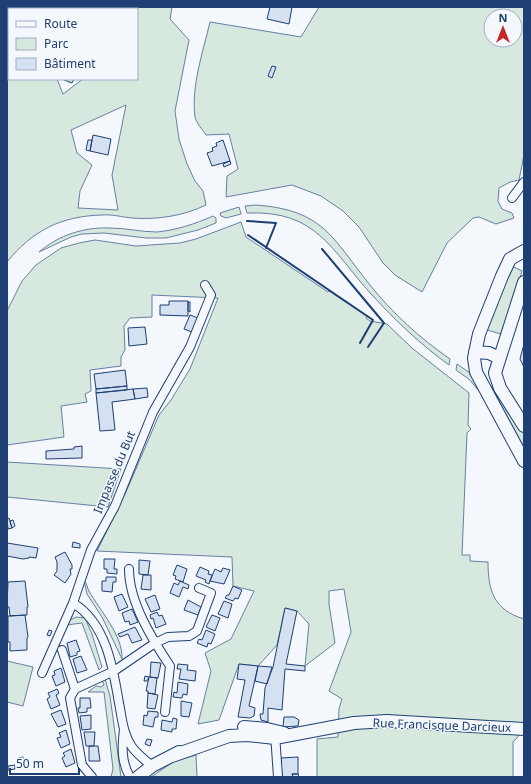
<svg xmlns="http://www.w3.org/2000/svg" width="531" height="784" font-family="'Noto Sans',sans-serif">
<rect width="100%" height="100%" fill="#f4f7fb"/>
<path fill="#d7e8df" stroke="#687fa3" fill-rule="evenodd" d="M104,7H172L170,19L189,40L175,111L179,139L187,164L195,181L203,191L206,205C183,216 157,220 132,218C122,217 111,214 102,215C61,216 32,231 7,262V52L9,53V79H57L63,94L83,79H137V9H104ZM126,105L112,175L118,210L78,208L80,191L92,165L77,153L71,130Z
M319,7H524V155L519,180L510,182L499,188L498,201L502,209L512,213L514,218L496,224L479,217L473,218L447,243L422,292L395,275L383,263L359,227L343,211L321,196L292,185L226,197L227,176L238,169L229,134L206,135C203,130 196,123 195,117C191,86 203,52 210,22L301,37ZM491,16H515V40H491Z
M256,205C324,210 332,238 370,285C392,313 421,339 450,359L449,365C421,345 395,320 372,295C331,250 317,210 247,213L245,206Z
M239,207L241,214L226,218L221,216L220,213Z
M213,216L216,218V223L198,230L166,238H146L104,233L82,234L71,237L39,252C59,235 84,227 110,228C126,228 141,232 157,232C177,230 195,224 213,216Z
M241,222L246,237L328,292L329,291L367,316L366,318L370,321L387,324L412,348L469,393L468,425L471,429L467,433L462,555H470V561L488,562C488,591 494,610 524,619V730L513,742V777H317V739L338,737L339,709L342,699L329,691L351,632L344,589L329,591V604L335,643L305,666L309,624L297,611L285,608L277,645L258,666L239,664L219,720L198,724L211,671L205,653L231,639L254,591L233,586L232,557L97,551L126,492L159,415L171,400L190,369L218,298L152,295V317L130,318L124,326L125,350L121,357V366L90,370L91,391L85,394L87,402L61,406L64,437L7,445V311L22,281L36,265L61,248L79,243L95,240L136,246L180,243L196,239Z
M512,266L522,271L504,335L484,329Z
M457,364L473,375L482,389L478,390L470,380L456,370Z
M499,391L524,434V452L492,394Z
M7,462L121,469L108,507L7,497Z
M84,580C87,583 87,588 89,591C100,611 123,635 122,659L102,617L87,594Z
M76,617L85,618L92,634L102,667L99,670L82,623L66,625L68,621Z
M7,661L33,667L23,706L7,702Z
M105,679L110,696L121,777H111L113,769L104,692H88L96,686L101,687L104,685L102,680Z
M196,755L197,777H151L173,762Z"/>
<path fill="#d5e0f0" stroke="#1d3f73" d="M27,7H50L49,9H26Z
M270,7H292L289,24L267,19Z
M7,21L9,22V46L7,45Z
M272,66L276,67L272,78L268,76Z
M64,79H74L72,83L64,80Z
M93,135L111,139L108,155L90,151Z
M88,140H92L90,151L86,150Z
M223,140L230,161L212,166L207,153L213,151L212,148L217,146L216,143Z
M230,161L231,164L224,167L223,164Z
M169,301H188V316L160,315V305H169Z
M188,302H190V312L188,311Z
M190,315L198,318L192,332L184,329Z
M145,327L147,344L129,346L128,328Z
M524,344V367L520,359Z
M125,370L127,386L96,389L94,374Z
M127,386V390L96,393V389Z
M147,388L148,397L135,399L133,389Z
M133,389L135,399L112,402L115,430L100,431L96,393Z
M82,446V458L46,459V451L74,449V447Z
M9,518L12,528L8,529L7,519Z
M13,520L15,526L12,528L10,521Z
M73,542L80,544V548L72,547Z
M7,543L38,548L36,558L29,557V558L23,559L7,556Z
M65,552L72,565V569H70L71,574L65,583L54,575L57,571V562L55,557Z
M104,559H115L114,569H117V574L107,573V569H104Z
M139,560L150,561L148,575L139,574Z
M177,565L187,569L183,582L175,579L176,576L173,575Z
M200,567L209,571L208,574L212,575L209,584L205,582L206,580L196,576Z
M223,568L230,570L224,584L210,581L215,569L221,572Z
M143,575H151V590L141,589Z
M106,577H116V582H113L112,592L102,591V581H106Z
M25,581L28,607H27V615L10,616L9,607H7L8,582Z
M180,581L189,585L188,589L183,587L179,597L170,593L174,583L178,585Z
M233,586L242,590L238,599L235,598L233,601L225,598L227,595H229Z
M122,594L128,607L119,611L114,597Z
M155,595L160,609L151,612L145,599Z
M188,600L201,607L198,615L184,610Z
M224,601L232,604L228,618L218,614Z
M285,608L297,611L286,664L305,666V671L285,669L282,710L268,708V722L261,720L260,714H263L265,688L273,667Z
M132,609L138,622L130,625L129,621L125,622L122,613Z
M157,612L159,616L162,615L166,624L156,628L153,618L151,619L150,615Z
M25,615L28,637L27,638V650L10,651V642H8V616Z
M212,615L220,618L215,631L206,627Z
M135,627L142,640L132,643L128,634L120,637L118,634Z
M49,630L52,631L50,636L47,635Z
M206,630L215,634L211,644L208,643L207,647L197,643L199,639L202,640Z
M76,640L80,651L77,652V655L70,657L67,643Z
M81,656L87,670L77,673L73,659Z
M151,662L161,663L158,678L150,677Z
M178,664L188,665L187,670L196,671L195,681L179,679L181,669H177Z
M239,664L258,666L249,706L255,708L254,716L250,718L238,717L245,680L237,679Z
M258,666L272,667L267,684L255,681Z
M61,668L65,682L56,686L52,676L55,675L54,671Z
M145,676L149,677L147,681H144Z
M149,677L157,678L155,694L148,693V691H146Z
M178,682L188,684L187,695L183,694L182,698L173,697L174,692L177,693Z
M57,689L59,693L56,695L60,705L51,709L47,699L50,697L48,693Z
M148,693L158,695L155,709L147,708Z
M80,698H90L91,708H87V712L79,713L78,708H80Z
M181,701L192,703L189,717L181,716Z
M61,710L66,724L58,727L51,714Z
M148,711L158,712V717H155L153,727L143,725L144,715L147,716Z
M91,715V729L82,730L80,716Z
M284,717H294L299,720L298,726L283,727Z
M173,718L177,719L176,729H172V732L161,730L162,720L172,722Z
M66,730L70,744L61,748L57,738L61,737L59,733Z
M84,732H95L94,746H86Z
M147,739L152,740L150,746L145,744Z
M89,746H98L100,761H89Z
M71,749L75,763L66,767L62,758L65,756L63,753Z
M23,757V762H18V758Z
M298,757V774H292L293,777H282L281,758Z
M15,765V769L8,770V766Z
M292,774H298L299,777H293Z"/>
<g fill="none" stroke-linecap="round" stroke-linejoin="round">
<g stroke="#1d3f73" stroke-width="10">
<path id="street" d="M512,198L524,182
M129,569C129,602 152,639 170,666L165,712
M73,603C106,623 113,667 119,703C122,718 123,734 132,747C138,755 146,761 152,766
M62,650L75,689
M42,673L73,603L91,550L115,506L153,412L190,347L211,295L205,285
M124,729C122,746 121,762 130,777
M275,734L278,777
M92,777L82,765L70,698L75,689L114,671L155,643L168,637L189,636L197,631L211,593L199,588"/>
</g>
<g stroke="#1d3f73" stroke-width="14">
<path id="secondary" d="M524,251L510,259L502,276L479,334L474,358L476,372L524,461
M524,282L495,373L500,388L524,426
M475,352L489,353L499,358
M244,727L267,729L284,733
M172,756L229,736L247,735L275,738L354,723L387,721L524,729
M138,777L152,766L179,752"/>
</g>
<use href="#street" stroke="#f4f7fb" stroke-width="8"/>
<use href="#secondary" stroke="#f4f7fb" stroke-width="12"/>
<path stroke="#1d3f73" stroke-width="2" d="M247,221L276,223L266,248
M248,235L373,320L360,343
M322,249L384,323L368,347"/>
</g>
<g text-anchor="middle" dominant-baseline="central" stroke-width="3" stroke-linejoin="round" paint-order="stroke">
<g font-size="12" fill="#1d3f73" stroke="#f4f7fb">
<text transform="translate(114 472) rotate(-67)">Impasse du But</text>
<text transform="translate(442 725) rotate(2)">Rue Francisque Darcieux</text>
</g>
</g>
<rect width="531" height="784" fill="none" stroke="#1d3f73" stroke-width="16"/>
<rect x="8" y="8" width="130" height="72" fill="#f4f7fb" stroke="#9eadc5"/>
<rect x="16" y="21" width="20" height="6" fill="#f4f7fb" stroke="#9eadc5"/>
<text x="44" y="28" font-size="12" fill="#1d3f73">Route</text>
<rect x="16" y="38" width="20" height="12" fill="#d7e8df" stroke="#9eadc5"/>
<text x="44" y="48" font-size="12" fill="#1d3f73">Parc</text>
<rect x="16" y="58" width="20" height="12" fill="#d5e0f0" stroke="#9eadc5"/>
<text x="44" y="68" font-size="12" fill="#1d3f73">Bâtiment</text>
<g transform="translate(503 28)"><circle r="19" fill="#f4f7fb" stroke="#9eadc5"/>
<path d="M0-3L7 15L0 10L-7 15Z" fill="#c62828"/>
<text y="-6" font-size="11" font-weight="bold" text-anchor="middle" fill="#1d3f73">N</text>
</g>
<path d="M10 768v6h69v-6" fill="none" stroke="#1d3f73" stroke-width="2"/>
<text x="16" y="768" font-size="12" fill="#1d3f73" stroke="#f4f7fb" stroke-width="3" paint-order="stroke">50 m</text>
</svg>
